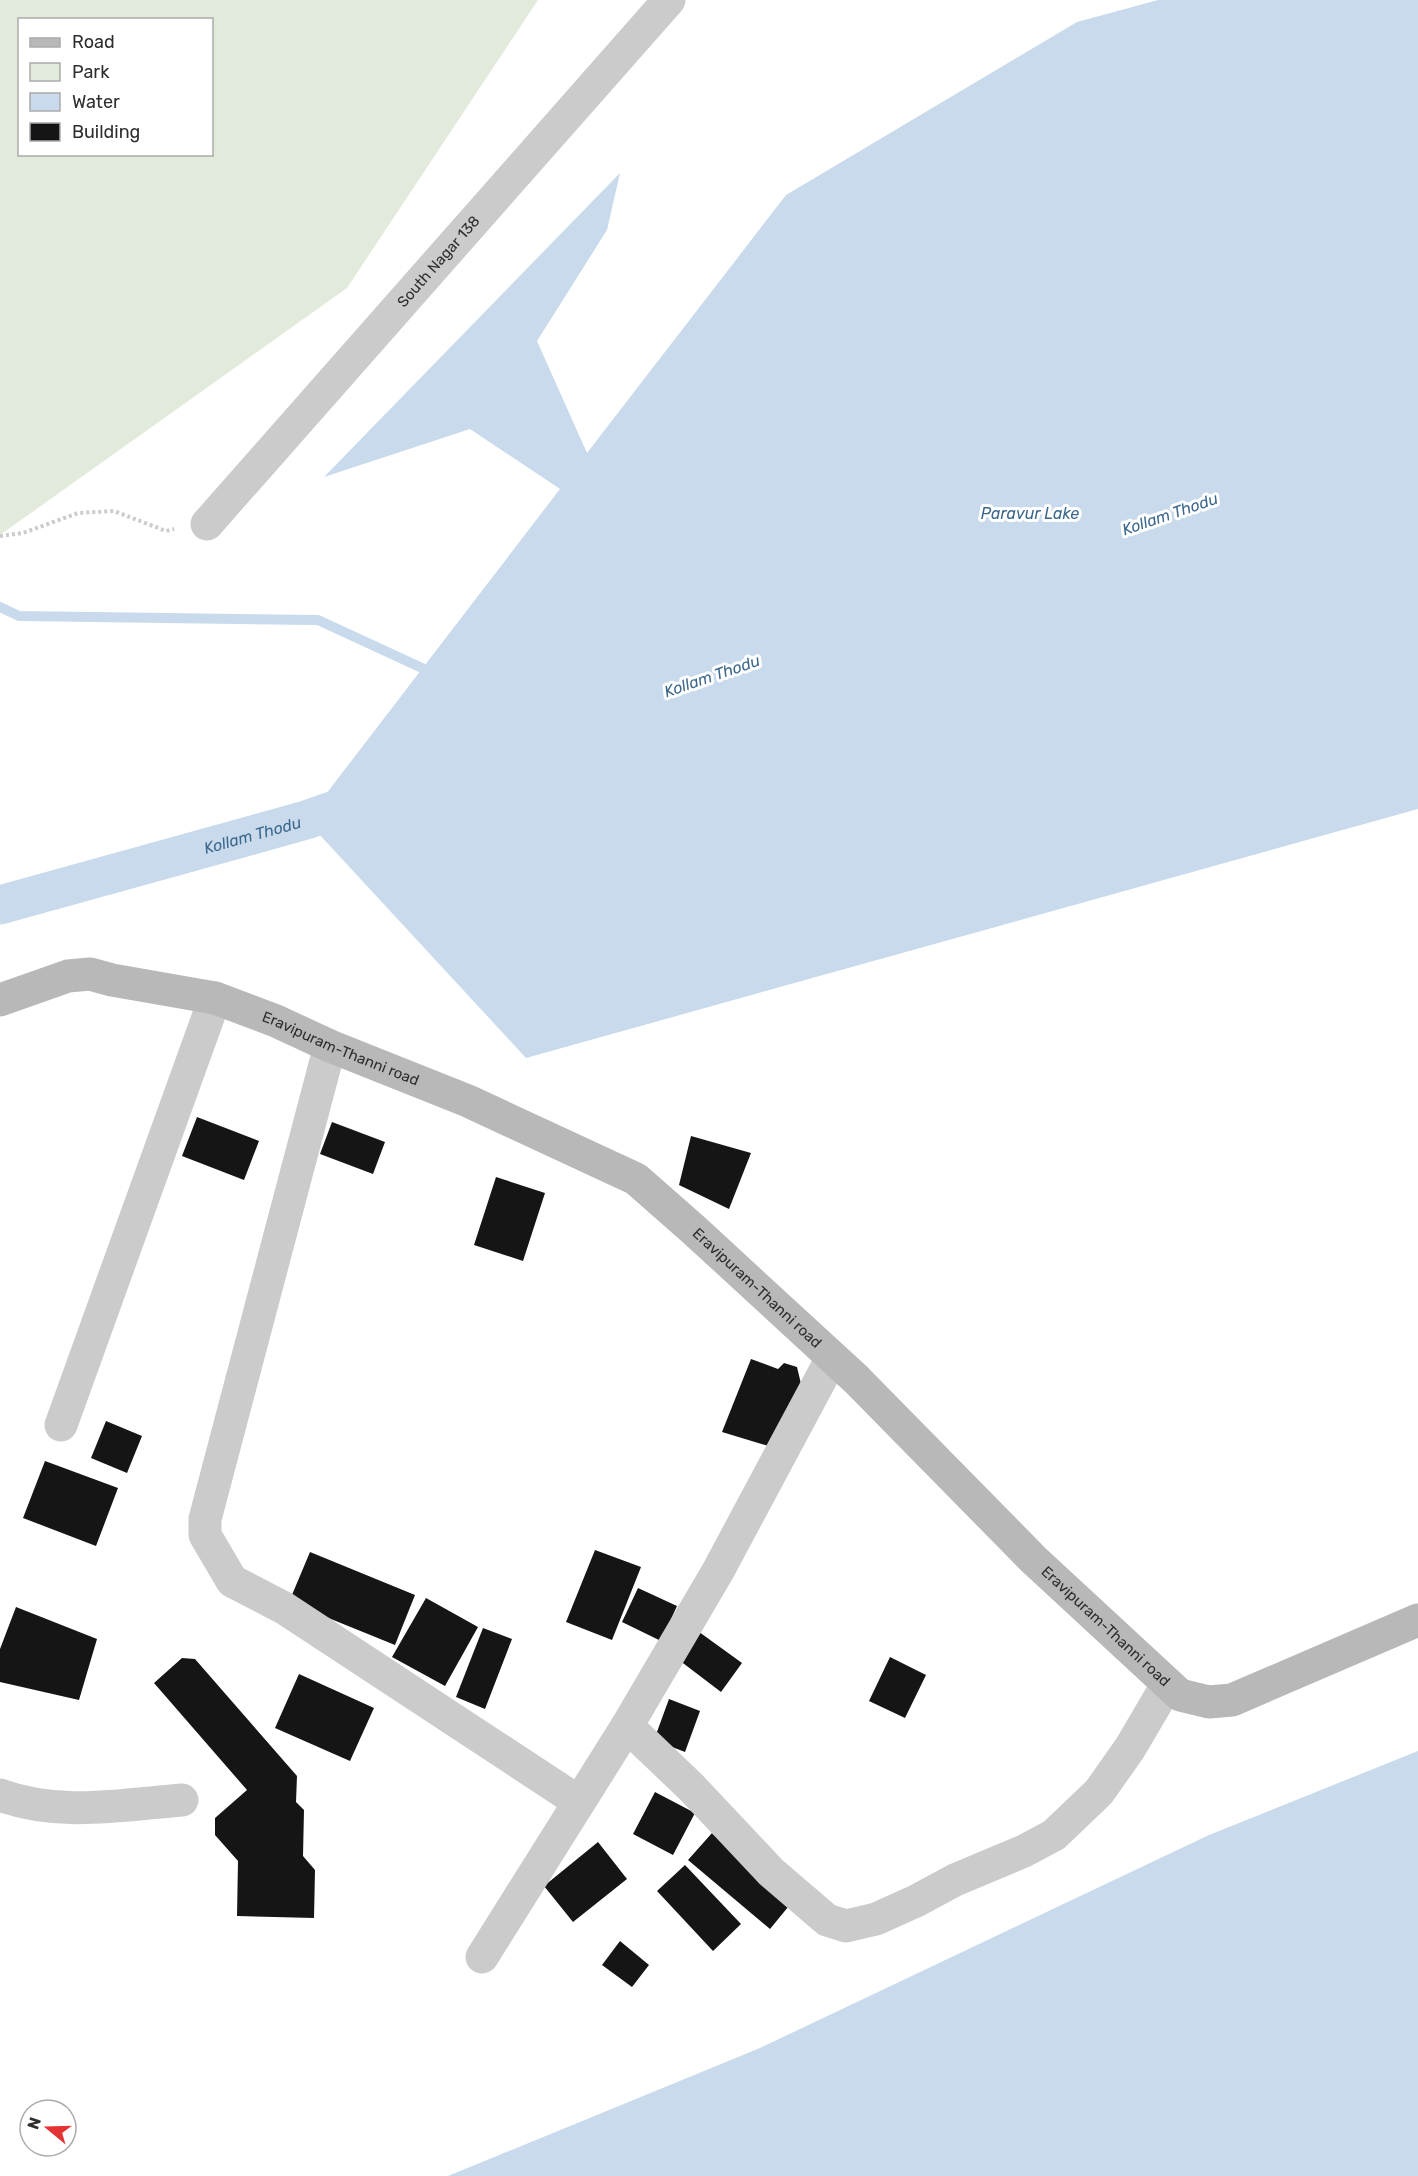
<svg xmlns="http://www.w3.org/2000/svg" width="1418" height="2176" font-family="Rubik,sans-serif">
<rect width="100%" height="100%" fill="#fff"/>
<path fill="#e2ebdb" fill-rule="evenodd" d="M0,0H538L347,288L0,535ZM20,20H212V154H20Z"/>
<path fill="#c8daeb" d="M1158,0H1418V809L526,1058L306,820L560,489L470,429L324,477L620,173L607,230L537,341L587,453L786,195L1077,22Z
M1418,1751V2176H448L760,2048L1209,1835Z"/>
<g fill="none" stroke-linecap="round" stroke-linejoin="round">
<path stroke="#c8daeb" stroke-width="10" d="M0,607L19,616L318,620L435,674"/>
<path stroke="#c8daeb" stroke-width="39" id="s1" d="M0,905L306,820L355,803"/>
</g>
<path fill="#151515" d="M197,1117L259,1141L244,1180L182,1156Z
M332,1122L385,1142L373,1174L320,1154Z
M691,1136L751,1153L729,1209L679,1185Z
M496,1177L545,1193L523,1261L474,1245Z
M751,1359L778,1369L784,1363L797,1367L802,1388L775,1448L722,1432Z
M106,1421L142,1436L127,1473L91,1458Z
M45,1461L118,1488L96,1546L23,1518Z
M595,1550L641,1567L612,1640L566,1622Z
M310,1552L415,1595L395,1645L289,1602Z
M638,1588L677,1606L661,1641L622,1622Z
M426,1598L478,1627L445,1686L392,1657Z
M16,1607L97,1639L79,1700L0,1682V1649Z
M483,1628L512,1639L485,1709L456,1697Z
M695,1629L742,1663L721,1692L675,1657Z
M890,1657L926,1675L905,1718L869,1701Z
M182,1658L195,1659L297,1776L296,1802L304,1810L303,1856L315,1870L314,1918L237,1916L238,1861L215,1835V1818L247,1790L154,1683Z
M299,1674L374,1708L350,1761L275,1728Z
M669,1699L700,1711L685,1752L654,1740Z
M655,1792L695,1813L673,1855L633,1834Z
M712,1833L793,1901L770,1929L688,1860Z
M598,1842L627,1879L573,1922L544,1886Z
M685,1865L741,1924L713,1951L657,1891Z
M620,1941L649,1965L632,1987L602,1965Z"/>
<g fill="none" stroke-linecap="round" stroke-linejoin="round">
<path stroke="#cbcbcb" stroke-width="4" stroke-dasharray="3 3" stroke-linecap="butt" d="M0,536L23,533L78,513L114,511L166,531L174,529"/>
<g stroke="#cbcbcb" stroke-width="33">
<path id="s2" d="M207,524L669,0"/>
<path d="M330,1046L205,1519V1535L232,1581L284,1608L579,1802"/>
<path d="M61,1425L215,998"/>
<path d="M627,1726L691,1787L771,1872L827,1920L846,1926L876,1919L916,1901L955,1880L1024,1851L1054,1835L1099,1792L1130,1748L1167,1685"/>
<path d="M0,1795C59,1817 121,1805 182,1800"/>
<path d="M482,1957L627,1726L718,1571L832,1358"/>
</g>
<path stroke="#b8b8b8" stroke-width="33" id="s3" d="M0,1000L68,976L90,974L112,980L215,998L276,1021L330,1046L468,1101L636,1179L694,1230L856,1379L1034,1560L1180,1695L1209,1702L1232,1700L1418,1620"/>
</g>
<g text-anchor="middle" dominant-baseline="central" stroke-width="6" stroke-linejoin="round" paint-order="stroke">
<g font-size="15" fill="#2e2e2e" stroke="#fff">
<text stroke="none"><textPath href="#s2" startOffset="350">South Nagar 138</textPath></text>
<text stroke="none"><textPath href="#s3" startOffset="357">Eravipuram-Thanni road</textPath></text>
<text stroke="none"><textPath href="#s3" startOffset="843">Eravipuram-Thanni road</textPath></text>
<text stroke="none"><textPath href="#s3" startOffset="1329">Eravipuram-Thanni road</textPath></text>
</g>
<g font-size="16" font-style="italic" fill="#3d688e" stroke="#fff">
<text x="1030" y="513">Paravur Lake</text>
<text transform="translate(1170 514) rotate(-19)">Kollam Thodu</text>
<text transform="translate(712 676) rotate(-19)">Kollam Thodu</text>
<text stroke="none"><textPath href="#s1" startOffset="262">Kollam Thodu</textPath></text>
</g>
</g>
<rect x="18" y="18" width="195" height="138" fill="#ffffff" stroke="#ababab" stroke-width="1.5"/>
<rect x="30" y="38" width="30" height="9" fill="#b8b8b8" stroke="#ababab" stroke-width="1.5"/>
<text x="72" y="48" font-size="18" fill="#2e2e2e">Road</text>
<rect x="30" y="63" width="30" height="18" fill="#e2ebdb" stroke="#ababab" stroke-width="1.5"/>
<text x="72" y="78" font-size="18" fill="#2e2e2e">Park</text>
<rect x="30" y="93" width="30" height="18" fill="#c8daeb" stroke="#ababab" stroke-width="1.5"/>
<text x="72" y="108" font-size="18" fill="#2e2e2e">Water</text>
<rect x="30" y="123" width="30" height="18" fill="#151515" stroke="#ababab" stroke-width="1.5"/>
<text x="72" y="138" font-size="18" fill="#2e2e2e">Building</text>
<g transform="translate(48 2128) rotate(289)"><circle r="28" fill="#ffffff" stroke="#ababab" stroke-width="1.5"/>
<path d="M0-4.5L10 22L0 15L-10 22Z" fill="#e23432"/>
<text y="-9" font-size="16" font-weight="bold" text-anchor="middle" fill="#2e2e2e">N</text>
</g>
</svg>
